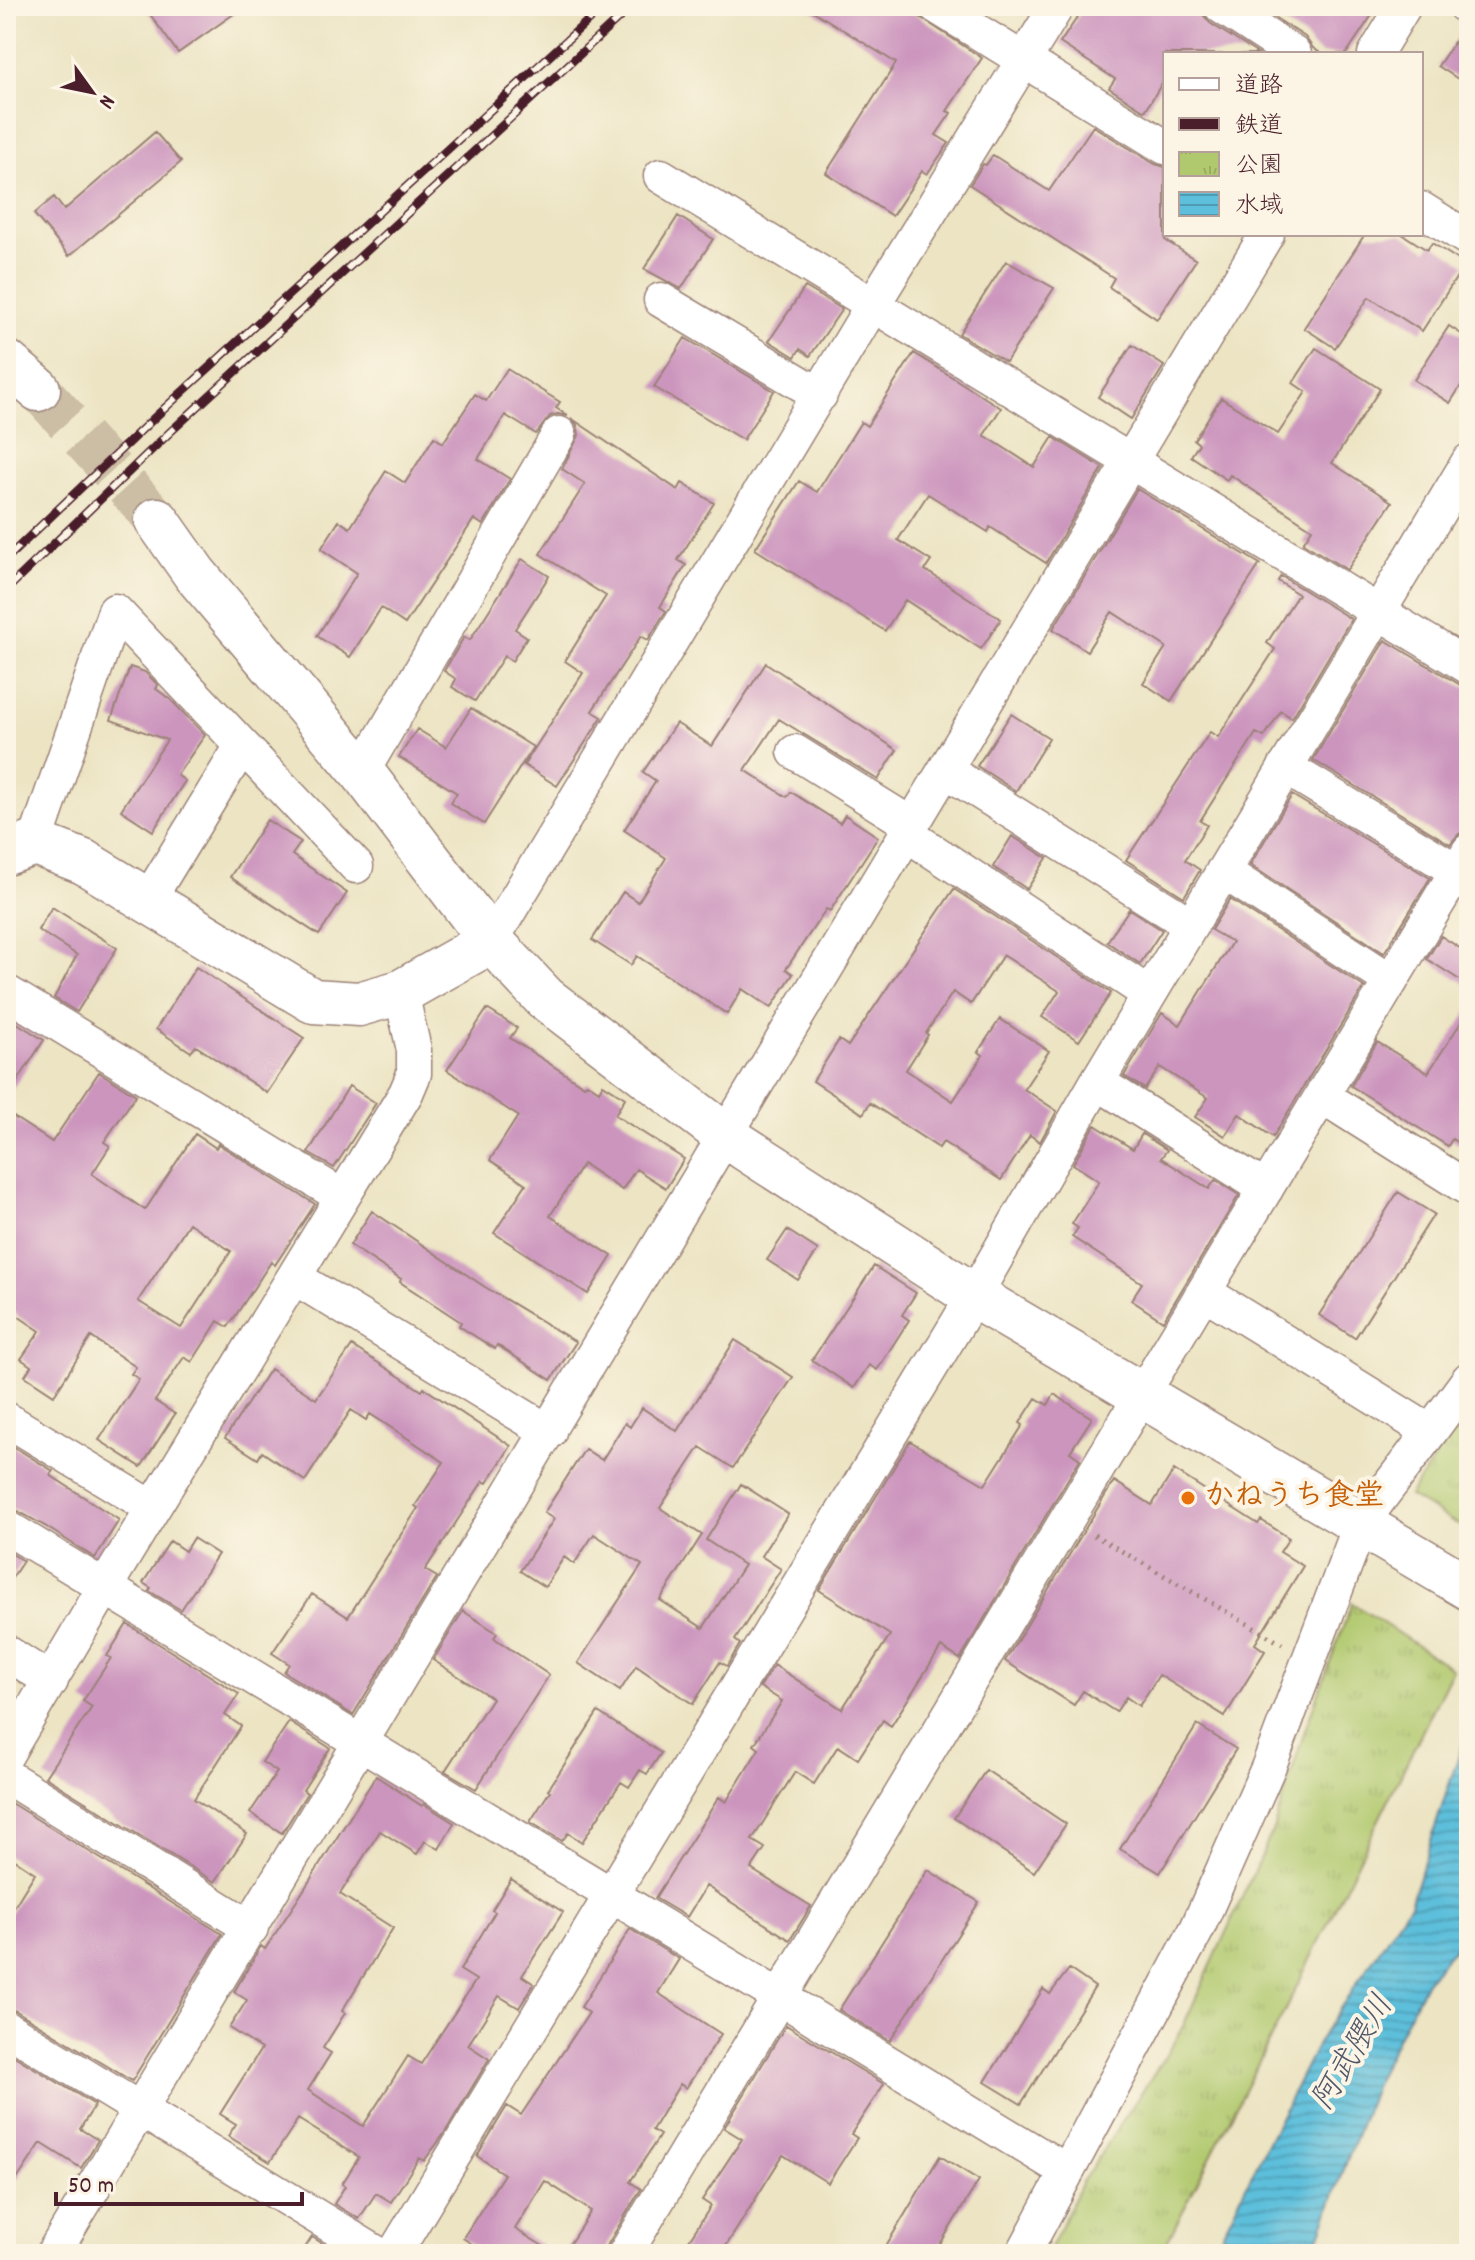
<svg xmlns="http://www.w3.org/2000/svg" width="1475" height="2260" font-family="Dekko,'Klee One',sans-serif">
<defs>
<pattern id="park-tufts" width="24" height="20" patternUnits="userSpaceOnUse" patternTransform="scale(2)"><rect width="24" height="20" fill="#b1c96e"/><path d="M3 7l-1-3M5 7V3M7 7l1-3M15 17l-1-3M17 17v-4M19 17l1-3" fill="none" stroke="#9aac5f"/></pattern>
<pattern id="water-rules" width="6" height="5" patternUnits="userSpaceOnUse" patternTransform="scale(2)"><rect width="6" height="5" fill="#5dbfdb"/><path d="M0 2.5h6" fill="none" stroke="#4f9bb2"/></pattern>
</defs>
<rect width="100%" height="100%" fill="#fcf5e5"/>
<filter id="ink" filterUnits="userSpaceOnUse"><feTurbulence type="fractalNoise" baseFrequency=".0125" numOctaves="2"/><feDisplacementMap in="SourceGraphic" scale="16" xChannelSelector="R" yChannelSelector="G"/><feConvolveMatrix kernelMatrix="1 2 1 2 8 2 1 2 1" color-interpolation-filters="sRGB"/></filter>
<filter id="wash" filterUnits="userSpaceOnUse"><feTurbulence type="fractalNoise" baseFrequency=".006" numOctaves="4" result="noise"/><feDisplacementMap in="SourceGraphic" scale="32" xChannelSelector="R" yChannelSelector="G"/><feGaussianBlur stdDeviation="1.8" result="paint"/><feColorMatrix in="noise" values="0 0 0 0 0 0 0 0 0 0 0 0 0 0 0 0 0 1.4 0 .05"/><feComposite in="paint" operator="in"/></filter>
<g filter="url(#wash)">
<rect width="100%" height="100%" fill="#ece4c3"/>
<path fill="url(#park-tufts)" stroke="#7e744c" stroke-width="2" d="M1469,1407V1531L1409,1496Z
M1352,1603L1453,1669L1281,2018L1161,2254H1047L1081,2184L1178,2037L1273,1830L1306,1727Z"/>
<path fill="url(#water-rules)" stroke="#546f83" stroke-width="2" d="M1469,1724V1931L1426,1981L1378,2076L1313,2254H1212L1319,2040L1410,1904Z"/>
<g id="blocks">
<path fill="#cc95be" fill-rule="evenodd" d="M144,6H245L178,53Z
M805,6H903L982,58L947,111L951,113L936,135L949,143L927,174L922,171L892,216L826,173L896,63Z
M1085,6H1196L1210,23L1258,54H1165V78L1145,111L1109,88L1115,79L1060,43Z
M1257,6H1378L1346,54H1322L1313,48L1305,37Z
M1464,27L1469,28V86L1438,66Z
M1093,126L1155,164L1165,167V240L1196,260L1157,319L1109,287L1114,278L970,185L983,164L986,165L993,155L1049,191Z
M155,132L181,162L69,256L34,214L54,197L64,210Z
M678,216L713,239L681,289L644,269Z
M1365,234H1402L1427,250L1432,243L1465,264L1422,331L1369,297L1335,348L1304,328Z
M1006,261L1054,288L1006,362L959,334Z
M805,287L842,309L810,356L800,349L795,357L769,341Z
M1449,326L1469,339V373L1450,403L1414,380Z
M685,338L774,391L743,440L654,387Z
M1132,345L1164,366L1131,419L1098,397Z
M1316,348L1380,389L1332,463L1392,502L1347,570L1303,543L1312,529L1230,475L1227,480L1191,456L1199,444L1194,440L1221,398L1278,434L1306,392L1293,383Z
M914,353L1001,408L984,435L1034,467L1053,437L1103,468L1046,563L990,527L988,532L928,494L898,540L931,561L925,570L1001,619L981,649L905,600L885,631L755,549L799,481L817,492L861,422L867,426Z
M507,369L560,402L556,408L568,416L558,414L550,416L536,434L505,415L478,459L510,479L483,525L474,519L405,624L381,608L350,657L317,636L357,573L321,549L339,521L350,528L386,471L405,483L434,437L443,443L475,394L486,401Z
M571,418L678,490L682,483L714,503L678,560L686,565L660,607L666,611L648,640L641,636L592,711L602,717L557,786L524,765L583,673L565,661L606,596L540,554L585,484L562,469L579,435L577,425Z
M1137,489L1260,564L1171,701L1143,683L1166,647L1112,612L1087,651L1053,629Z
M522,559L549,576L515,629L527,637L512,661L504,656L475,701L452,687L456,679L444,671L464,637L470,640Z
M1281,576L1351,619L1292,718L1281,711L1264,737L1256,733L1200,821L1207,825L1185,860L1200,870L1184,897L1126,860L1210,732L1218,737L1275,649L1267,643L1298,594L1278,581Z
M1385,640L1459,684L1469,687V831L1459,834L1450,844L1313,760Z
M766,663L897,750L878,780L779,719L745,770L787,797L791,792L840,823L845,815L878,837L830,911L826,909L786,969L793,974L771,1008L742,989L727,1014L637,956L631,965L592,940L623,892L638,902L666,858L624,830L656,781L643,772L676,723L712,746Z
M130,667L145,672L158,685L156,689L170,699L205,735L177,775L185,781L153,831L121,810L167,740L111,720Z
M471,708L533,747L484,824L450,803L457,793L399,757L417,729L446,747Z
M1011,714L1049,738L1016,791L977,766Z
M1292,795L1430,878L1384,953L1250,865Z
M267,820L301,842L292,855L347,893L319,935L230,877Z
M1012,836L1047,858L1027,889L993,867Z
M954,889L1111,993L1079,1041L1042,1017L1059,991L1003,955L971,1004L953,992L926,1033L928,1035L906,1070L953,1101L983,1055L978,1052L1000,1019L1049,1051L1024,1089L1057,1111L1040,1142L1030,1135L1001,1180L943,1142L939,1148L870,1103L863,1114L813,1081L839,1040L848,1046Z
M1230,899L1364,987L1273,1137L1239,1114L1225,1136L1195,1117L1208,1098L1160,1067L1145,1089L1124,1076L1162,1013L1180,1025L1232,942L1211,930Z
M52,907L117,948L77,1012L54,998L77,955L38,930Z
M1129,909L1162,930L1140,964L1107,942Z
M1441,936L1469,954V986L1427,959Z
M196,967L304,1038L267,1093L196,1046L191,1052L156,1029Z
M487,1009L517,1028L510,1038L584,1086L587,1083L599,1091L603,1084L625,1098L615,1115L684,1159L666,1188L636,1169L622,1190L583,1164L550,1216L612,1256L588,1294L494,1233L526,1184L490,1160L518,1116L447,1070Z
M1469,1010V1150L1452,1139L1448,1146L1351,1086L1377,1042L1428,1073Z
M6,1016L44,1040L6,1099Z
M99,1072L136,1095L104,1142L110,1146L92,1174L145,1210L195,1134L216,1148L218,1144L315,1204L275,1265L271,1262L228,1327L218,1321L192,1362L184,1357L155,1401L175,1414L141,1467L99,1440L139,1379L131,1374L136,1367L91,1337L54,1395L25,1376L31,1366L21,1359L40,1331L6,1308V1112L52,1142ZM189,1223L231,1251L181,1328L138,1301Z
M349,1086L376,1103L334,1168L308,1153Z
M1095,1125L1133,1149L1142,1134L1167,1150L1161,1158L1209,1189L1215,1180L1239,1195L1163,1321L1131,1300L1142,1283L1072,1237L1078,1228L1072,1224L1099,1181L1073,1164Z
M1398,1192L1434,1214L1355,1338L1319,1315Z
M372,1211L485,1287L576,1342L551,1380L497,1345L495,1349L459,1326L461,1322L400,1282L401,1279L350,1245Z
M787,1230L818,1250L798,1280L767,1260Z
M874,1266L916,1293L902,1315L909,1320L877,1370L869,1365L854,1388L812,1360Z
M735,1340L793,1377L733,1468L700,1447L660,1508L702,1535L660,1600L703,1628L744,1565L706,1540L741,1484L788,1514L761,1556L781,1569L735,1640L740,1644L727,1666L720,1662L693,1704L636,1666L620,1691L578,1663L642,1565L594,1534L574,1564L564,1557L545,1587L520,1571L554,1519L544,1513L585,1449L602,1460L625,1423L630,1427L642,1408L677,1431Z
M352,1346L422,1391L424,1388L511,1446L487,1483L483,1481L425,1570L437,1577L353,1715L284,1672L289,1664L272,1653L312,1594L348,1617L418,1508L415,1506L444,1462L370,1414L366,1420L351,1410L305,1481L262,1452L258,1459L225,1438L270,1369L316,1399Z
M1054,1394L1092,1418L1070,1452L1080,1459L960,1659L941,1647L891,1726L883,1720L858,1759L838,1746L814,1784L795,1772L752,1840L765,1848L751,1869L811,1906L790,1940L706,1886L687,1917L655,1898L719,1797L726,1802L759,1749L754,1745L782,1701L760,1687L774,1665L842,1709L890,1635L819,1590L910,1441L985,1485L1023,1425L1020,1423L1036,1398L1048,1405Z
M6,1442L53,1471L50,1475L119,1520L95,1558L45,1526L16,1510L6,1507Z
M1174,1470L1258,1524L1261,1520L1289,1538L1280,1552L1303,1566L1255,1644L1265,1651L1225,1716L1159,1675L1139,1706L1126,1697L1116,1712L1083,1691L1074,1705L1005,1661L1114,1481L1152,1505Z
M193,1538L218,1554L181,1610L149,1591L151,1588L143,1583L170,1541L185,1551Z
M6,1550L23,1561L6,1587Z
M463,1611L497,1633L494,1638L549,1675L476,1789L445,1771L492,1698L433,1660Z
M127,1624L239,1694L225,1715L241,1726L194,1799L247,1834L215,1882L45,1777L92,1707L83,1701L111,1658L107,1656Z
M598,1712L661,1753L647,1774L640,1770L629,1787L621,1782L582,1842L568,1833L562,1841L530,1822L550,1791L548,1790Z
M289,1722L330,1748L303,1790L307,1793L282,1833L250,1813L277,1772L262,1762Z
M1197,1725L1236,1749L1160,1873L1120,1849Z
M986,1770L1066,1824L1034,1872L954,1818Z
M376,1776L422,1806L424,1804L454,1823L439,1849L425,1841L417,1854L380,1831L340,1894L393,1928L342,2011L345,2013L323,2048L331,2053L308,2090L363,2126L408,2056L421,2064L476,1980L460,1970L495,1912L492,1910L511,1879L563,1912L522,1976L534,1984L519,2008L499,1996L468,2045L489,2059L444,2134L424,2161L419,2158L391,2202L376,2193L359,2219L334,2204L345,2186L342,2184L359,2157L298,2119L270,2162L228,2136L236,2124L220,2114L261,2049L229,2028L247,2000L234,1992L261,1946L265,1949L298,1899Z
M6,1800L222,1934L132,2081L16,2011L6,2008V1920L35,1873L6,1854Z
M928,1870L979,1902L890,2041L839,2010Z
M630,1929L679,1959L658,1993L721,2034L686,2088L680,2084L652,2130L660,2135L630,2182L641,2189L608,2244L605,2254H563L591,2211L545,2181L515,2229L556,2254H487L463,2238L504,2174L477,2156L507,2106L521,2115L589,2013L581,2007Z
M1069,1969L1095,1987L1021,2104L985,2082L1043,1989L1050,1994Z
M786,2025L884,2084L851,2134L857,2138L828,2183L783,2155L721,2254H680L711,2206L702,2200L742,2139L724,2128Z
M6,2051L95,2105L80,2129L98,2140L81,2168L41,2143L6,2196Z
M940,2156L979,2180L934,2254H881Z
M312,2237L338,2253L301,2254Z"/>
</g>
</g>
<g filter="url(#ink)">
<use href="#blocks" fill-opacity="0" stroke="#9b8277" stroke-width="2"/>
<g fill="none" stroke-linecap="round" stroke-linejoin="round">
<path stroke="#ccbda5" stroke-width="44" stroke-dasharray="44 22" stroke-linecap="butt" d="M38,389L157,520"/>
<g stroke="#9b8277" stroke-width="37">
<path id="minor" d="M936,6L1165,147
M1221,6L1294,54
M1465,6L1469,8
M1375,54L1404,6
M661,176L1469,667
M1421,209L1469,239
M661,300L820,395
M795,752L912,825
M1285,767L1457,871
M945,770L1191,925
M362,772L559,434
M907,834L1149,994
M35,843L115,611L356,866
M1223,871L1391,981
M148,900L242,746
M491,941L872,306L1057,6
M6,992L341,1196
M1097,1082L1266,1189
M1322,1096L1469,1189
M294,1277L549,1432
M1204,1292L1430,1432L1469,1379
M6,1419L153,1508
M6,1527L1066,2171
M6,1652L51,1681
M6,1755L105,1587L406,1093L414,1074V1050L401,992
M6,1776L251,1928
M6,2028L378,2254
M53,2254L1267,234
M394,2254L974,1296L1097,1082L1469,461
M625,2254L1469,851
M1023,2254L1197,1929L1268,1768L1361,1523L1430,1432"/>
</g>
<g stroke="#9b8277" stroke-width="47">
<path id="tertiary" d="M6,362L38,389
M157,520L195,574L362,772L491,941L545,998L726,1136L974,1296L1469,1588
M6,853L35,843L84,862L313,1001L359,1004L401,992L491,941"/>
</g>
<path stroke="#9b8277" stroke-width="5" stroke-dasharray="2 6" stroke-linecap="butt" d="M1094,1535L1282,1644"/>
<use href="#minor" stroke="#fff" stroke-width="34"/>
<use href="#tertiary" stroke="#fff" stroke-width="44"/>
<g stroke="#4a1f2b" stroke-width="9">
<path id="rail" d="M6,559L154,418L604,6
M6,590L168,434L632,6"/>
</g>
<use href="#rail" stroke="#fcf5e5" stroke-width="6" stroke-dasharray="18" stroke-linecap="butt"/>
</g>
</g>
<circle fill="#e8710a" stroke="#fcf5e5" stroke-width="3" cx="1188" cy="1498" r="8"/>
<g text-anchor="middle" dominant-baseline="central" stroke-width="8" stroke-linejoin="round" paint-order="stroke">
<g font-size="30" font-weight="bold" fill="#c56008" stroke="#fcf5e5" text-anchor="start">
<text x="1204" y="1498">かねうち食堂</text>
</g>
<g font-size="32" font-style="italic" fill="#515769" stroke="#fcf5e5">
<text transform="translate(1355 2054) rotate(-59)">阿武隈川</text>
</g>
</g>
<rect width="1475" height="2260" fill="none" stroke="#fcf5e5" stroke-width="32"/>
<rect x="1163" y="52" width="260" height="184" fill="#fcf5e5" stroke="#b59f9b" stroke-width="2"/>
<rect x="1179" y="78" width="40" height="12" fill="#ffffff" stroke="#b59f9b" stroke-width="2"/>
<text x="1235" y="92" font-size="24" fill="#4a1f2b">道路</text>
<rect x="1179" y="118" width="40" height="12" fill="#4a1f2b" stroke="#b59f9b" stroke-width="2"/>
<text x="1235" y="132" font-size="24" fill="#4a1f2b">鉄道</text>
<rect x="1179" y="152" width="40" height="24" fill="url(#park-tufts)" stroke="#b59f9b" stroke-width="2"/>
<text x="1235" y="172" font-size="24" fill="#4a1f2b">公園</text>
<rect x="1179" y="192" width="40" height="24" fill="url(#water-rules)" stroke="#b59f9b" stroke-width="2"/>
<text x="1235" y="212" font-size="24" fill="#4a1f2b">水域</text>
<g transform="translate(92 92) rotate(123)" stroke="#fcf5e5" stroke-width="6" paint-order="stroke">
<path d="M0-6L14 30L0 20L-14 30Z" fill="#4a1f2b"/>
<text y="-12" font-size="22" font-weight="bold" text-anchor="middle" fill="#4a1f2b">N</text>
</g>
<path d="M56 2192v12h246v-12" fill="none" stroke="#4a1f2b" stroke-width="4"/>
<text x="68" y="2192" font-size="24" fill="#4a1f2b" stroke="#fcf5e5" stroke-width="6" paint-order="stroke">50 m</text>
</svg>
